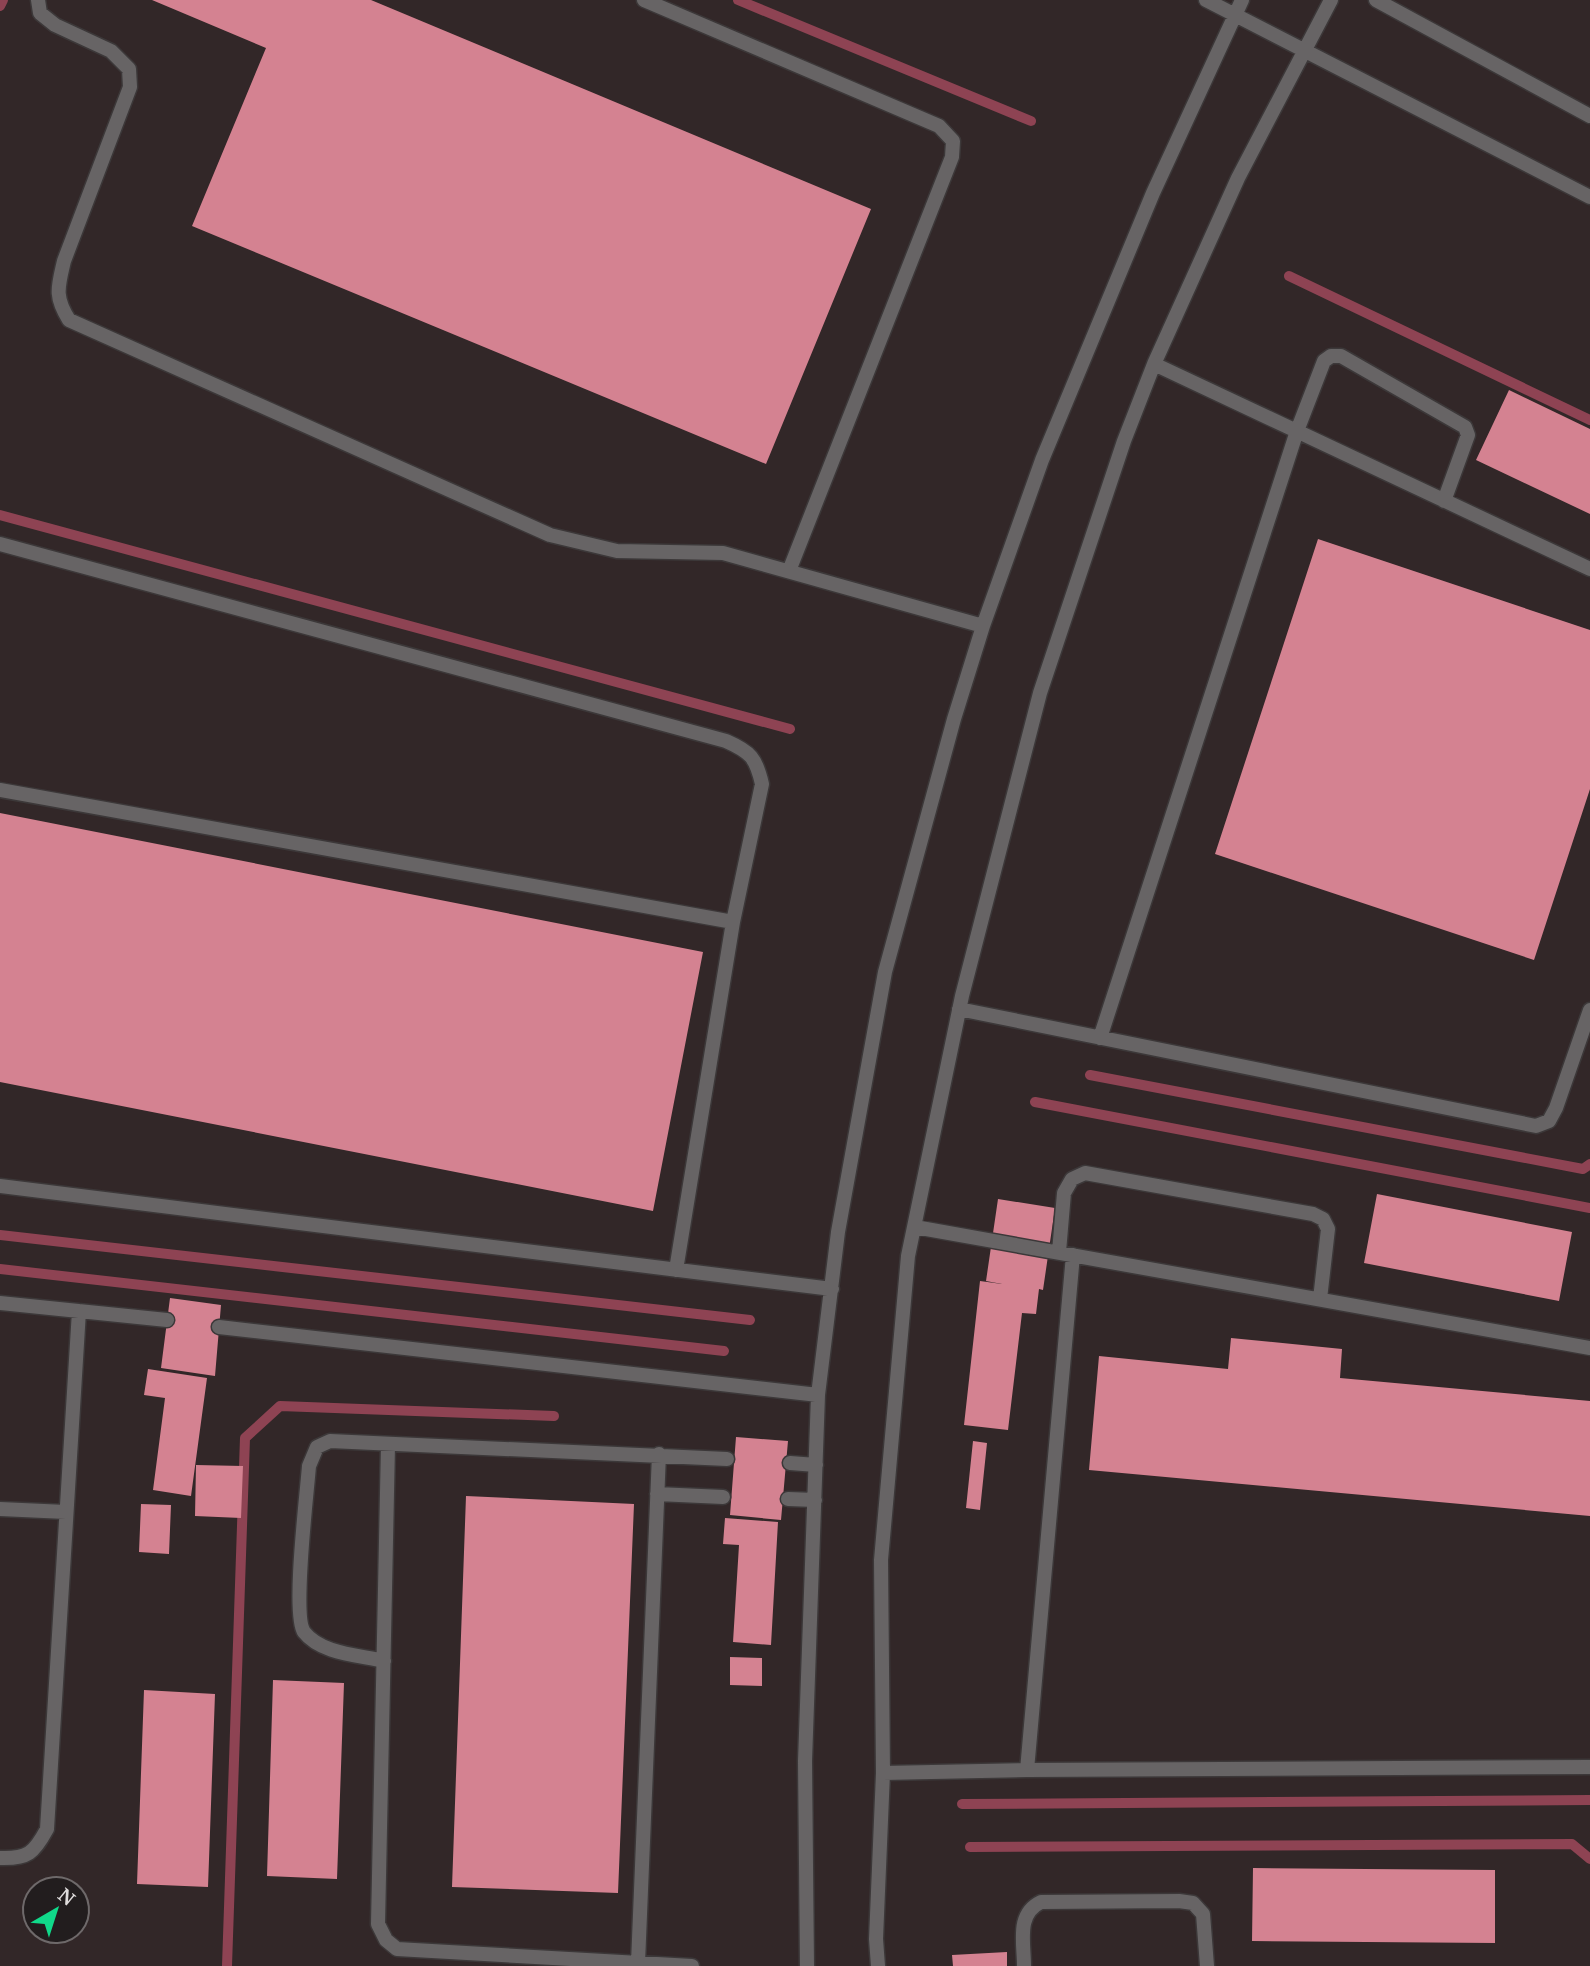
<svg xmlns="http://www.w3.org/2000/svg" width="1590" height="1966" font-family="'Noto Serif',serif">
<rect width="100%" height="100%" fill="#221d1e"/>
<path fill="#322728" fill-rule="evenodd" d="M0,0H1590V1966H0ZM35,1889H77V1931H35Z"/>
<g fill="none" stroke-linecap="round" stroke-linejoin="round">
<path stroke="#8e4353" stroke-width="10" d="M738,0L1031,121
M0,6L3,0
M1289,276L1590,420
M0,515L790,729
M1090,1075L1583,1169L1590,1164
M1035,1102L1590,1208
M0,1235L750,1320
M0,1269L724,1351
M962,1804L1590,1800
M970,1847L1572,1844L1590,1859
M227,1966L245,1438L280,1406L554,1416"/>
</g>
<path fill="#d48291" d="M152,0H371L871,209L766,464L192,226L266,48Z
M1509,390L1590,429V514L1476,460Z
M1318,539L1590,630V789L1534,960L1215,854Z
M0,813L703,952L653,1211L0,1082Z
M1377,1194L1572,1232L1559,1301L1364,1263Z
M998,1199L1055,1208L1043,1290L1039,1289L1036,1314L1022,1313L1008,1430L964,1425L980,1281L1002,1284L986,1281Z
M170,1298L221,1305L215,1376L161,1368Z
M1231,1338L1342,1349L1340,1378L1590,1401V1516L1089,1470L1099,1356L1228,1369Z
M148,1369L207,1378L191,1496L153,1490L165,1398L144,1395Z
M736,1437L788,1441L781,1520L730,1515Z
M973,1441L987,1443L980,1510L966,1508Z
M196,1465L243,1466L241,1518L195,1516Z
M466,1496L634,1504L618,1893L452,1887Z
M141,1504L171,1505L169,1554L139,1552Z
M725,1518L778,1522L771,1645L733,1642L739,1545L723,1544Z
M730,1657L762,1658V1686L730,1685Z
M273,1680L344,1683L337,1879L267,1876Z
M144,1690L215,1694L208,1887L137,1884Z
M1253,1868L1495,1870V1943L1252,1941Z
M1007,1952V1966H953L952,1955Z"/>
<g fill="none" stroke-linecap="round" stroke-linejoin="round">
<g stroke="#3c3839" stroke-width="17">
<path id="service" d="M38,0L40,13L55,25L111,51L129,69L130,87L64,261C58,287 54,296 69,320L550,535L617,551L723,553L983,626
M644,0L939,126L953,141L952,157L789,571
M1206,0L1590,197
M1376,0L1590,116
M1154,364L1590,569
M0,544L726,741C751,752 756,758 762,784L733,922L676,1270
M0,790L733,922
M959,1009L1536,1126L1549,1121L1556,1108L1590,1010
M1100,1038L1297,431L1324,361L1331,356H1341L1465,427L1468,435L1444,501
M0,1186L832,1289
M915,1227L1590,1348
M1059,1252L1064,1193L1072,1179L1085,1173L1313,1214L1323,1219L1328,1229L1320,1299
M0,1303L167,1320
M219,1327L818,1395
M388,1445L378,1924L386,1940L397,1949L692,1966
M790,1463L816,1465
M657,1494L723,1497
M788,1499L815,1500
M0,1509L66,1512
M384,1661C359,1655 321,1654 304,1632C292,1615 307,1493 309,1466L317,1447L330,1441L727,1459
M1027,1770L1073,1255
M883,1773L1027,1770L1590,1767
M0,1858C28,1859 34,1853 47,1829L79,1311
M638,1963L659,1454
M807,1966L805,1761L818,1395L838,1232L885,972L954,719L983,626L1042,460L1153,193L1242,0
M878,1966L876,1939L883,1773L881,1560L908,1256L962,996L1040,693L1124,441L1154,364L1238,178L1331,0
M1024,1966C1024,1942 1016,1914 1041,1902L1179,1901L1193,1903L1203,1914L1207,1966"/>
</g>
<use href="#service" stroke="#676465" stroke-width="14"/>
</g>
<g transform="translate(56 1910) rotate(39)"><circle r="33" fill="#221d1e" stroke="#6e696a" stroke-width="2"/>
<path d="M0-5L12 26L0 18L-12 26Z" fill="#10d98a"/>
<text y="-10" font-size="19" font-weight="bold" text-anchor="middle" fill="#dfdcdc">N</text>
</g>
</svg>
